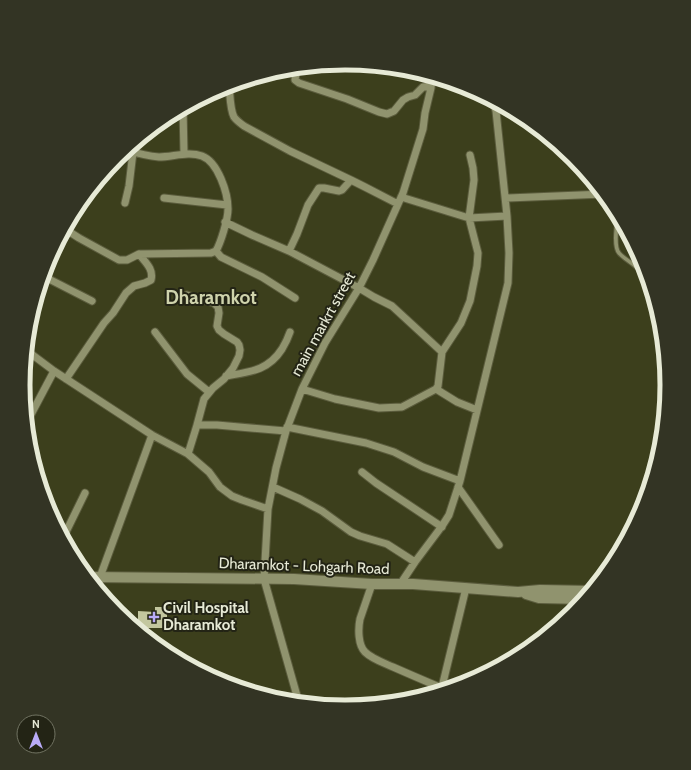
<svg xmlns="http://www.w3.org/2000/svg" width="691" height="770" font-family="Cabin,sans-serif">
<rect width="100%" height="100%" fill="#3c3f1c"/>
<path fill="#c3c79f" d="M155,607H167V628H138V611L155,612Z"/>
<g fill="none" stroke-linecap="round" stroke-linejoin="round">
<g stroke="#5b5c3d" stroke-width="5.5">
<path id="lane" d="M618,214C617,223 613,246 619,253C623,258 631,262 636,267"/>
</g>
<g stroke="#5b5c3d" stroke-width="9">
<path id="street" d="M297,67L295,80L299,83L347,99L379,112L387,114L394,111L403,100L408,97L415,95L423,87L431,86
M229,85C230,94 230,110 234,117C237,121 240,123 244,126L290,151L351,180
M183,108L184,154
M470,155L473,168L474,180L469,218L478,253L477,266L470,301L461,323L442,352L438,386L436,389L457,402L477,410
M401,197L469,218L507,216
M164,198L227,205
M506,198L604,194
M125,203L129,186L133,152
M225,222L252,235L289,251L359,288L374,297L392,306L442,352
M65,229L79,238L119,260H127L139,254L211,253L216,251C221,242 228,219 228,209C228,193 218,162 202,156C188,151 173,157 159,157C148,156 136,153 126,150
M216,251L221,257L262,277L295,298
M289,251L297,234L308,205L319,188H324L339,191L342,190L351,180L365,187L398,204
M43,276L92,301
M187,295L214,303L218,307L219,313L217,326L219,330L224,334L237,342L239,345L240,350L239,356L233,368L224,379L213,388L204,399L197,425
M155,332L187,374L209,392
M26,350L54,371L152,435L188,454L209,472L220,487L232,496L242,500L268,509
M226,376C249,372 268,371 282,349C285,344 288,338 290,332
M66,379L104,323L113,313L126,293L134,286L145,283L151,280C154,269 145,262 139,254
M302,389L335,399L379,408L402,407L436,389
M27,422L54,371
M287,427L366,443L394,452L423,467L460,481
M188,454L197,425H217L286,431
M362,472L376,483L442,527
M273,487L300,499L322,511L351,532L360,536L387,544L415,562
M458,487L499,545
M63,538L85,493
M100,577L152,435
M401,583L415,562L442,526L449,515L460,481L508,283L509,253L507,216L496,111L493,100
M372,584L360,619C358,629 358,645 365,652C372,659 384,663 393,667C409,674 425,681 442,688
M441,691L466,588
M299,703L264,579L268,509L276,468L286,431L302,389L325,343L359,288L373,260L403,193L423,129L425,113L431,88L432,76"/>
</g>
<g stroke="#5b5c3d" stroke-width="12">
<path id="secondary" d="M88,577L294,579L372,584H413L518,592L540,590L592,591
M526,594L539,598L585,599"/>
</g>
<use href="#lane" stroke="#90936e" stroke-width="3.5"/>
<use href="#street" stroke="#90936e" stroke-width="7"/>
<use href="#secondary" stroke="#90936e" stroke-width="10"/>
</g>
<path fill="#b9abf7" stroke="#232415" stroke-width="1.5" d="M152 611h4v4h4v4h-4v4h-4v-4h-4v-4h4z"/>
<g text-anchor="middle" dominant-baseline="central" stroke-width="4" stroke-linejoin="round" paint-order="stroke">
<g font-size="15" fill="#e7ead6" stroke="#232415">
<text transform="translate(323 324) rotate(-61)">main markrt street</text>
<text transform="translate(304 566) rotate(2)">Dharamkot - Lohgarh Road</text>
</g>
<g font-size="15" font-weight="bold" fill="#e7ead6" stroke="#232415" text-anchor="start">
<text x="163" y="608">Civil Hospital<tspan x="163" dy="17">Dharamkot</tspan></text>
</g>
<g font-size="19" font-weight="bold" fill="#cfd3ac" stroke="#232415">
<text x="211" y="297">Dharamkot</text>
</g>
</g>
<path d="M0 0H691V770H0ZM30 385a315 315 0 1 1 630 0a315 315 0 1 1-630 0Z" fill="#333424" fill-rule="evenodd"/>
<path fill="none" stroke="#e7ead6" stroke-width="5" d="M30 385a315 315 0 1 1 630 0a315 315 0 1 1-630 0Z"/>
<g transform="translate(36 734)"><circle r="19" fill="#232415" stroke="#717362"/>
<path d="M0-3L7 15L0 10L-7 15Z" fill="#b9abf7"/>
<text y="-6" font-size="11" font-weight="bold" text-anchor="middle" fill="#e7ead6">N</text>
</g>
</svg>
